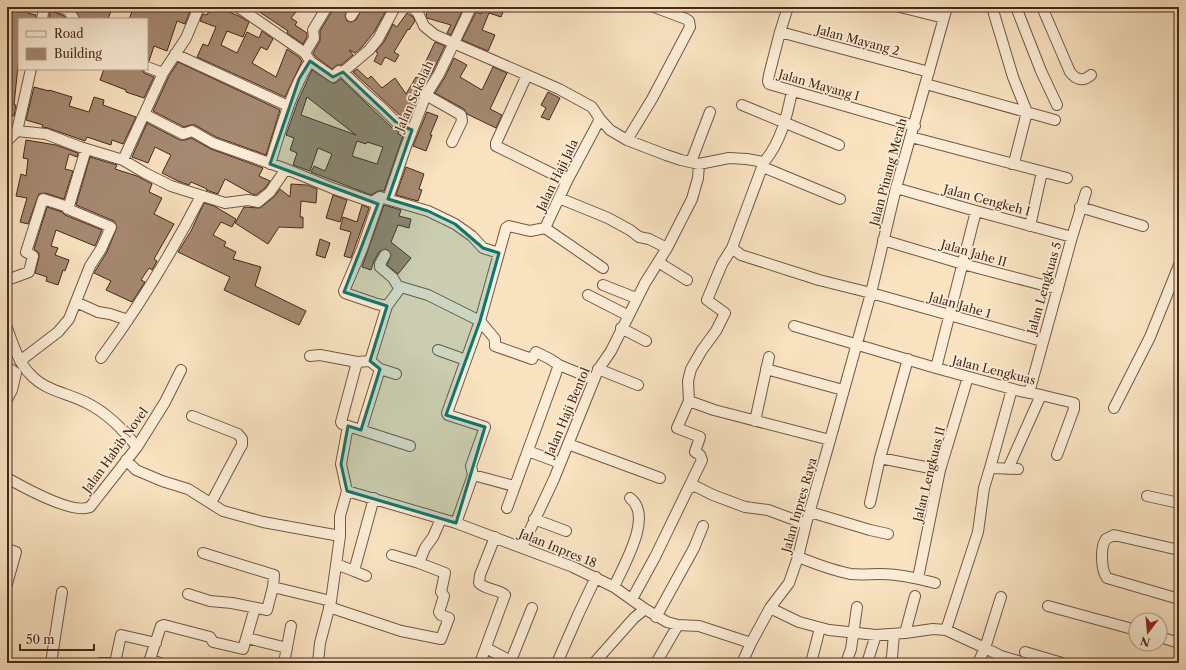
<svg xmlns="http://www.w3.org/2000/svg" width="1186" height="670" font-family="'Libre Caslon Text',serif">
<rect width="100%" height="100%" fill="#f9e3c1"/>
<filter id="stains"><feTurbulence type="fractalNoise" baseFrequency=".005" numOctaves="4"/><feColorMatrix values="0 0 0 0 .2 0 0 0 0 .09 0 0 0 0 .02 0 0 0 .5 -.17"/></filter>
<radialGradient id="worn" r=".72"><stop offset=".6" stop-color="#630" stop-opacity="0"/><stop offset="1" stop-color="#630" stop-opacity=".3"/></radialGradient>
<path fill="#a58971" stroke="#49271a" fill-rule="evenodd" d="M7,7H30L28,13L36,15V19H19V56L14,105H16L14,116L7,115Z
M51,7L54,12L64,16L66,19H49Z
M74,7H99L111,11L108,19H80Z
M134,7H140L151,12L153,7H183L190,11L185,24L177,21L167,51L154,46L149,61H147V19H129Z
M211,7H231L229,12L239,16L249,22L243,37L227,31L221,45L237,53L247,32L259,38L262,31L273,39L267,50L261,47L252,63L276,77L287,49L300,58L302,61L285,97L197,57L203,44L208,46L216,27L200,21L203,14L207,15Z
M252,7H300L291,18L297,22L295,25L307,33V37L303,44L287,33L288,31Z
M331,7H349L345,16L347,21L351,22L356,20L363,7H388L374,32L362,47L355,53L349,50L353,55L341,65H337L332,69L315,56L313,53L320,41V31L331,13Z
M429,7H464L451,35L447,33L451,25L427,18L426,15Z
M477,7H505L501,17L489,13L482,30L495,35L488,51L462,40L476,12L481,14L482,11L477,9Z
M407,13L413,17L415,21L409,30L408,29L394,52L399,55L395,62L385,57L381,65L374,61L378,53L376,52V51L384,42L393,24L397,27Z
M435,42L445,46L433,71L420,92L412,113L404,119L353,72L357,69L368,79L371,76L382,88L395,78L406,94L416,77L418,78Z
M454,58L467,65L460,77L482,90L493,67L507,73L490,109L502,115L496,128L467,114L464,109L435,93L445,77Z
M178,62L280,110L266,155L216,137L195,125H190L184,127L153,111L169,76Z
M104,69H141L144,73L154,77L144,98L126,92V90L100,80Z
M312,70L332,83H335L341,79L393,129L399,131L398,134L403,136L384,191H378L371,195L311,172L314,166L325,171L332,154L318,148L310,171L293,165L297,153L290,150L294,138L286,135L298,101ZM307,97L356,135L301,115ZM357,141L366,144L367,142L383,147L377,164L352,156Z
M34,87L49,91V90L72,97L69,106L89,112L94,97L104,100L103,105L136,117L123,144L112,140L111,145L87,137L85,141L48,128L42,127L43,125L26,120Z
M548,92L560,98L549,120L541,117L546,108L541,105Z
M427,112L438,116L430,135H432L426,151L413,146Z
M147,123L180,140H185L191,138L211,149L263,168L259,176L270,181L265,188L256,195L252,194L225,179L218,194L206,190L207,189L191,182L189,185L178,181L162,173L171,155L155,147L148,163L132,157Z
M26,140L56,145L78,153L77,157L69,154L65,169L73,171L64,199L45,193L39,194L28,224L20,222L27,198L16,196L21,174L26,176L28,159L23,158Z
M90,157L117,165L115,169L137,176L152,184L149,192L162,198L154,214L174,224L154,259L157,261L152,270L149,268L141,280L145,282L132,302L106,290L111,281L94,273L107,252L117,227L114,221L76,205Z
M406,167L424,174L419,189L422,190L418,201L396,195Z
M291,184L307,185L317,189L316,203L301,201L300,217H303V228L279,227L268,244L235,223L244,207L260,208L274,197L280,189L290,197Z
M333,195L347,200L340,222L326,218Z
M204,203L214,206L236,219L232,227L221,222L213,235L226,242L224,246L236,252L233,259L261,267L255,286L306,311L299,325L224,290L230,277L178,252L191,231Z
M362,205L369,208L351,258L344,256L351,232L340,229L343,217L357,222Z
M384,205L401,210L399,216L411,219L409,228L398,225L391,242L411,258L398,274L387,265L391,255L388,250L385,249L379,252L374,261L371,270L362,267Z
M47,207L62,212L65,215L102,230L95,246L56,230L51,246L58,248L55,255L69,260L65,271L63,270L58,285L46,281L47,277L35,273L39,257V253L34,249Z
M320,239L330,243L325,258L316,255Z"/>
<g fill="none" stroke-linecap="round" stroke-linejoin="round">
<g stroke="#755644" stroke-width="12">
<path id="minor" d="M58,7L68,10L74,19
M238,7L305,53L310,61L333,77L339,71L343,72L369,50L378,39L395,7
M412,7L418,13L424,26L435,35L559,89L592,107L600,119L610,130L627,140L666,155L681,160L699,164L729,158L747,159L764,162
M788,7L780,32L769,75L768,81L769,84L915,126
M900,7L944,18
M992,7L1013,77L1027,112L1015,159L1012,164
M1016,7L1041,71L1057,105
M1042,7L1070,72C1076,80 1083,82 1091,75
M351,16L357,7
M42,19L44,7
M780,32L929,72
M305,53L314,38L313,30L325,10
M175,54L288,106
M147,67L163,73
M343,72L367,95L381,107L398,124L412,130
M527,75L496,143V146L567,181
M926,84L1055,120
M426,95L461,115L462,121L452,142
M742,105L839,145
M144,114L183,134L192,131L213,143L286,169L332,188L372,202L380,197L428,211L455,224L472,236L483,248L499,253
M17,131L46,134L80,147L123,160L145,173L171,186L225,203L248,200L258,202L270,192L286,169
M911,137L1067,178
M627,140L652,99L690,27L689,21L686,19L654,7
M7,141L17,131L31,69
M123,160L163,73L186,38L199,7
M691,162L710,112
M270,164C281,129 290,93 310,61
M763,167L840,199
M896,188L976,211L1072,237
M380,197L362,249L344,291L345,293L377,304L387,306L401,287L428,295L480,321L495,339V346L532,359L536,352L550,359L559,365L593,379
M559,198L608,218L630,230L639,237L649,239L667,248
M388,199L405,149L426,95L439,74L471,7
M1080,207L1143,226
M1030,226L1042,172
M545,228L603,268
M883,240L963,264L1058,289
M732,248L741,255L819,280L871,293L1042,341
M385,255L380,264V267L393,278L399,288
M658,262L687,280
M7,280L29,272L33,256L26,252L43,199L68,207
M603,285L636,298
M588,295L627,315
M76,302L98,312L110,314L128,320
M794,326L936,368L1020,391L1041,395L1074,403V409L1057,455
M7,328C13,344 18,362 30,374C45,391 68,393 87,403C107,413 123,429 137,447
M621,328L646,341
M438,350L466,360
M310,356L320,355L357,362L370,361L380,369L396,374
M101,358C139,307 172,252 201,196
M20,361L58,332L69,319L90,266L101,249L111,227L68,209L86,149
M370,361L387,306
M7,367L16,373L12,390L7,399
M936,368L976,211
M598,369L638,385
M766,369L843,390
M1029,393L1072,237L1086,192
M689,401L714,410L830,440
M1114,408L1150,337L1179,265
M192,416L238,434L242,439V445L239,450L211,503
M755,421L769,357
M348,426L410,446
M361,430L380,369
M568,444L660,478
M528,451L560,463
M880,458L940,470
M126,460L136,470L162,481L188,489L223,511L263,522L340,536
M990,468L1012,389
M1008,469L1041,395
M473,475L514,486
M7,478C23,487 73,515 90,507L137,447L165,402L181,370
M689,488L695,486L713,495L745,507L768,510L806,524
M347,491L456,523L573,567L614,587L645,609L667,622L678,625L699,626L751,643
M1147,496L1179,503
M870,503L880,458L908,359
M507,508L559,365
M810,512L870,530L888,534
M534,519L566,531
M456,523L473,475L471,466L485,427L448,415L447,413L480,321L506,228L509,226L530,231L545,228L567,181L600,119
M522,547L554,479L598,370L611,351L645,283L667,248L692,199L698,178L699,164
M7,549L16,552L7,584
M1179,550L1114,535L1106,539C1100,547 1101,570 1107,578L1179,599
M392,555L419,563
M798,557C816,564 833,571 851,574C861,575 870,574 880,574C898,574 917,578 935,583
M336,564L354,571L374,498
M354,571L366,576
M918,578L940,470L968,377
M273,587L331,601
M614,587C623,566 654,516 630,498
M188,594L210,601L232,603L267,610L273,587L274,575L203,553
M632,599L655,557L702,460L700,455L695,452L700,437L677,428L689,401L688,381L691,369L702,350L716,331L725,313L707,300L722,264L732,248L764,162C781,142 787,116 792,91
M1048,606L1136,630
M329,607L401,631L441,639L449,618L441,615L439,612L444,596L441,592L445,573L419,563L425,548L433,537L441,519
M770,608L799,622L829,630L876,635L905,633L933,629L946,630L985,648L1001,656L1025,663
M656,617L694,548L703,526
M946,630L978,532L984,488L990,468L1018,469
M905,633L915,596
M1160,637L1179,643
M247,638L287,648
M486,648L511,661
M1025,652L1062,663
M51,663L62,592
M100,663H112
M115,663L121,635L156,643
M160,663L150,659L161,626L164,625L210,637L213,642L243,649L255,608
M284,663L291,626
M318,663L320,643L331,601L340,536V516L347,491L341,464L348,426L342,424L341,422L357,362
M480,663L505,595C498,589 486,590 479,583L480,575L495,537
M510,663L532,608
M557,663L578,615L596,577
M594,663L634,618L645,609
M656,663L678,625
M742,663L751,643L770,608L789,583L798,557L806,524L830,440L871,293L896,188L947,7
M811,663L820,628
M846,663L851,649L857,607
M867,663L876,635
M890,663L892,657L894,634
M978,663L985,648L1001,597"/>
</g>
<use href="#minor" stroke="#fbedd7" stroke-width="10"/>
</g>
<path fill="#0f766e" fill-opacity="0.2" stroke="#0f766e" stroke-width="3" stroke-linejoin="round" d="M310,61L333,77L343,72L398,124L412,130L388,199L428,211L455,224L483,248L499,253L480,321L446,415L485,427L456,523L347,491L341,464L348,426L361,430L380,369L370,361L387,306L344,292L378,204L270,164L299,79Z"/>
<g text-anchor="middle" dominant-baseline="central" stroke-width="3.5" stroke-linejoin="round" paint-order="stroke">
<g font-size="12" fill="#49271a" stroke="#fbedd7">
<text transform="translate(858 40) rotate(15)">Jalan Mayang 2</text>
<text transform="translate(819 85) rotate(16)">Jalan Mayang I</text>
<text transform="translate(414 96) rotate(-66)">Jalan Sekolah</text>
<text transform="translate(888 172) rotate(-75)">Jalan Pinang Merah</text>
<text transform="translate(557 175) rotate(-64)">Jalan Haji Jala</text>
<text transform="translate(987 200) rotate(15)">Jalan Cengkeh I</text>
<text transform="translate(974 253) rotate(16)">Jalan Jahe II</text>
<text transform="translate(1044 288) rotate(-74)">Jalan Lengkuas 5</text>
<text transform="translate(960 305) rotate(16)">Jalan Jahe 1</text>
<text transform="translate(994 370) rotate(14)">Jalan Lengkuas</text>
<text transform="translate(567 412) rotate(-67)">Jalan Haji Bentol</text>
<text transform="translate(115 450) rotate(-54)">Jalan Habib Novel</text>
<text transform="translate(929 474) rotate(-76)">Jalan Lengkuas II</text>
<text transform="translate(799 505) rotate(-74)">Jalan Inpres Raya</text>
<text transform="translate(558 548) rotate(22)">Jalan Inpres 18</text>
</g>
</g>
<rect width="1186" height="670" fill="none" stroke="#f9e3c1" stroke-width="24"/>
<rect x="8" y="8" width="1170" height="654" fill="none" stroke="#49271a" stroke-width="2"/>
<rect x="12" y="12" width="1162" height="646" fill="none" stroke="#49271a"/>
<rect x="18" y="18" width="130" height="52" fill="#fbedd7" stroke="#b49e8b"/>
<rect x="26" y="31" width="20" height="6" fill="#fbedd7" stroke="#b49e8b"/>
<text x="54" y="38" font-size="12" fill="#49271a">Road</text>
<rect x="26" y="48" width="20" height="12" fill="#a58971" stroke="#b49e8b"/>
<text x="54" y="58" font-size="12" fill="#49271a">Building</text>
<g transform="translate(1148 632) rotate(196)"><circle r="19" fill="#fbedd7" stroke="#b49e8b"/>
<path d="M0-3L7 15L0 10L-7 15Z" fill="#8f2418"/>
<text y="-6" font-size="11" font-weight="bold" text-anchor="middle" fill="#49271a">N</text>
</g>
<path d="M20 644v6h74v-6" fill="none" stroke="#49271a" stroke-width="2"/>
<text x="26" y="644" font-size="12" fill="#49271a" stroke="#fbedd7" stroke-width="3" paint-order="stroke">50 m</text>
<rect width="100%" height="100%" filter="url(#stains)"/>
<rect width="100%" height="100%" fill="url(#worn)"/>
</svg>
